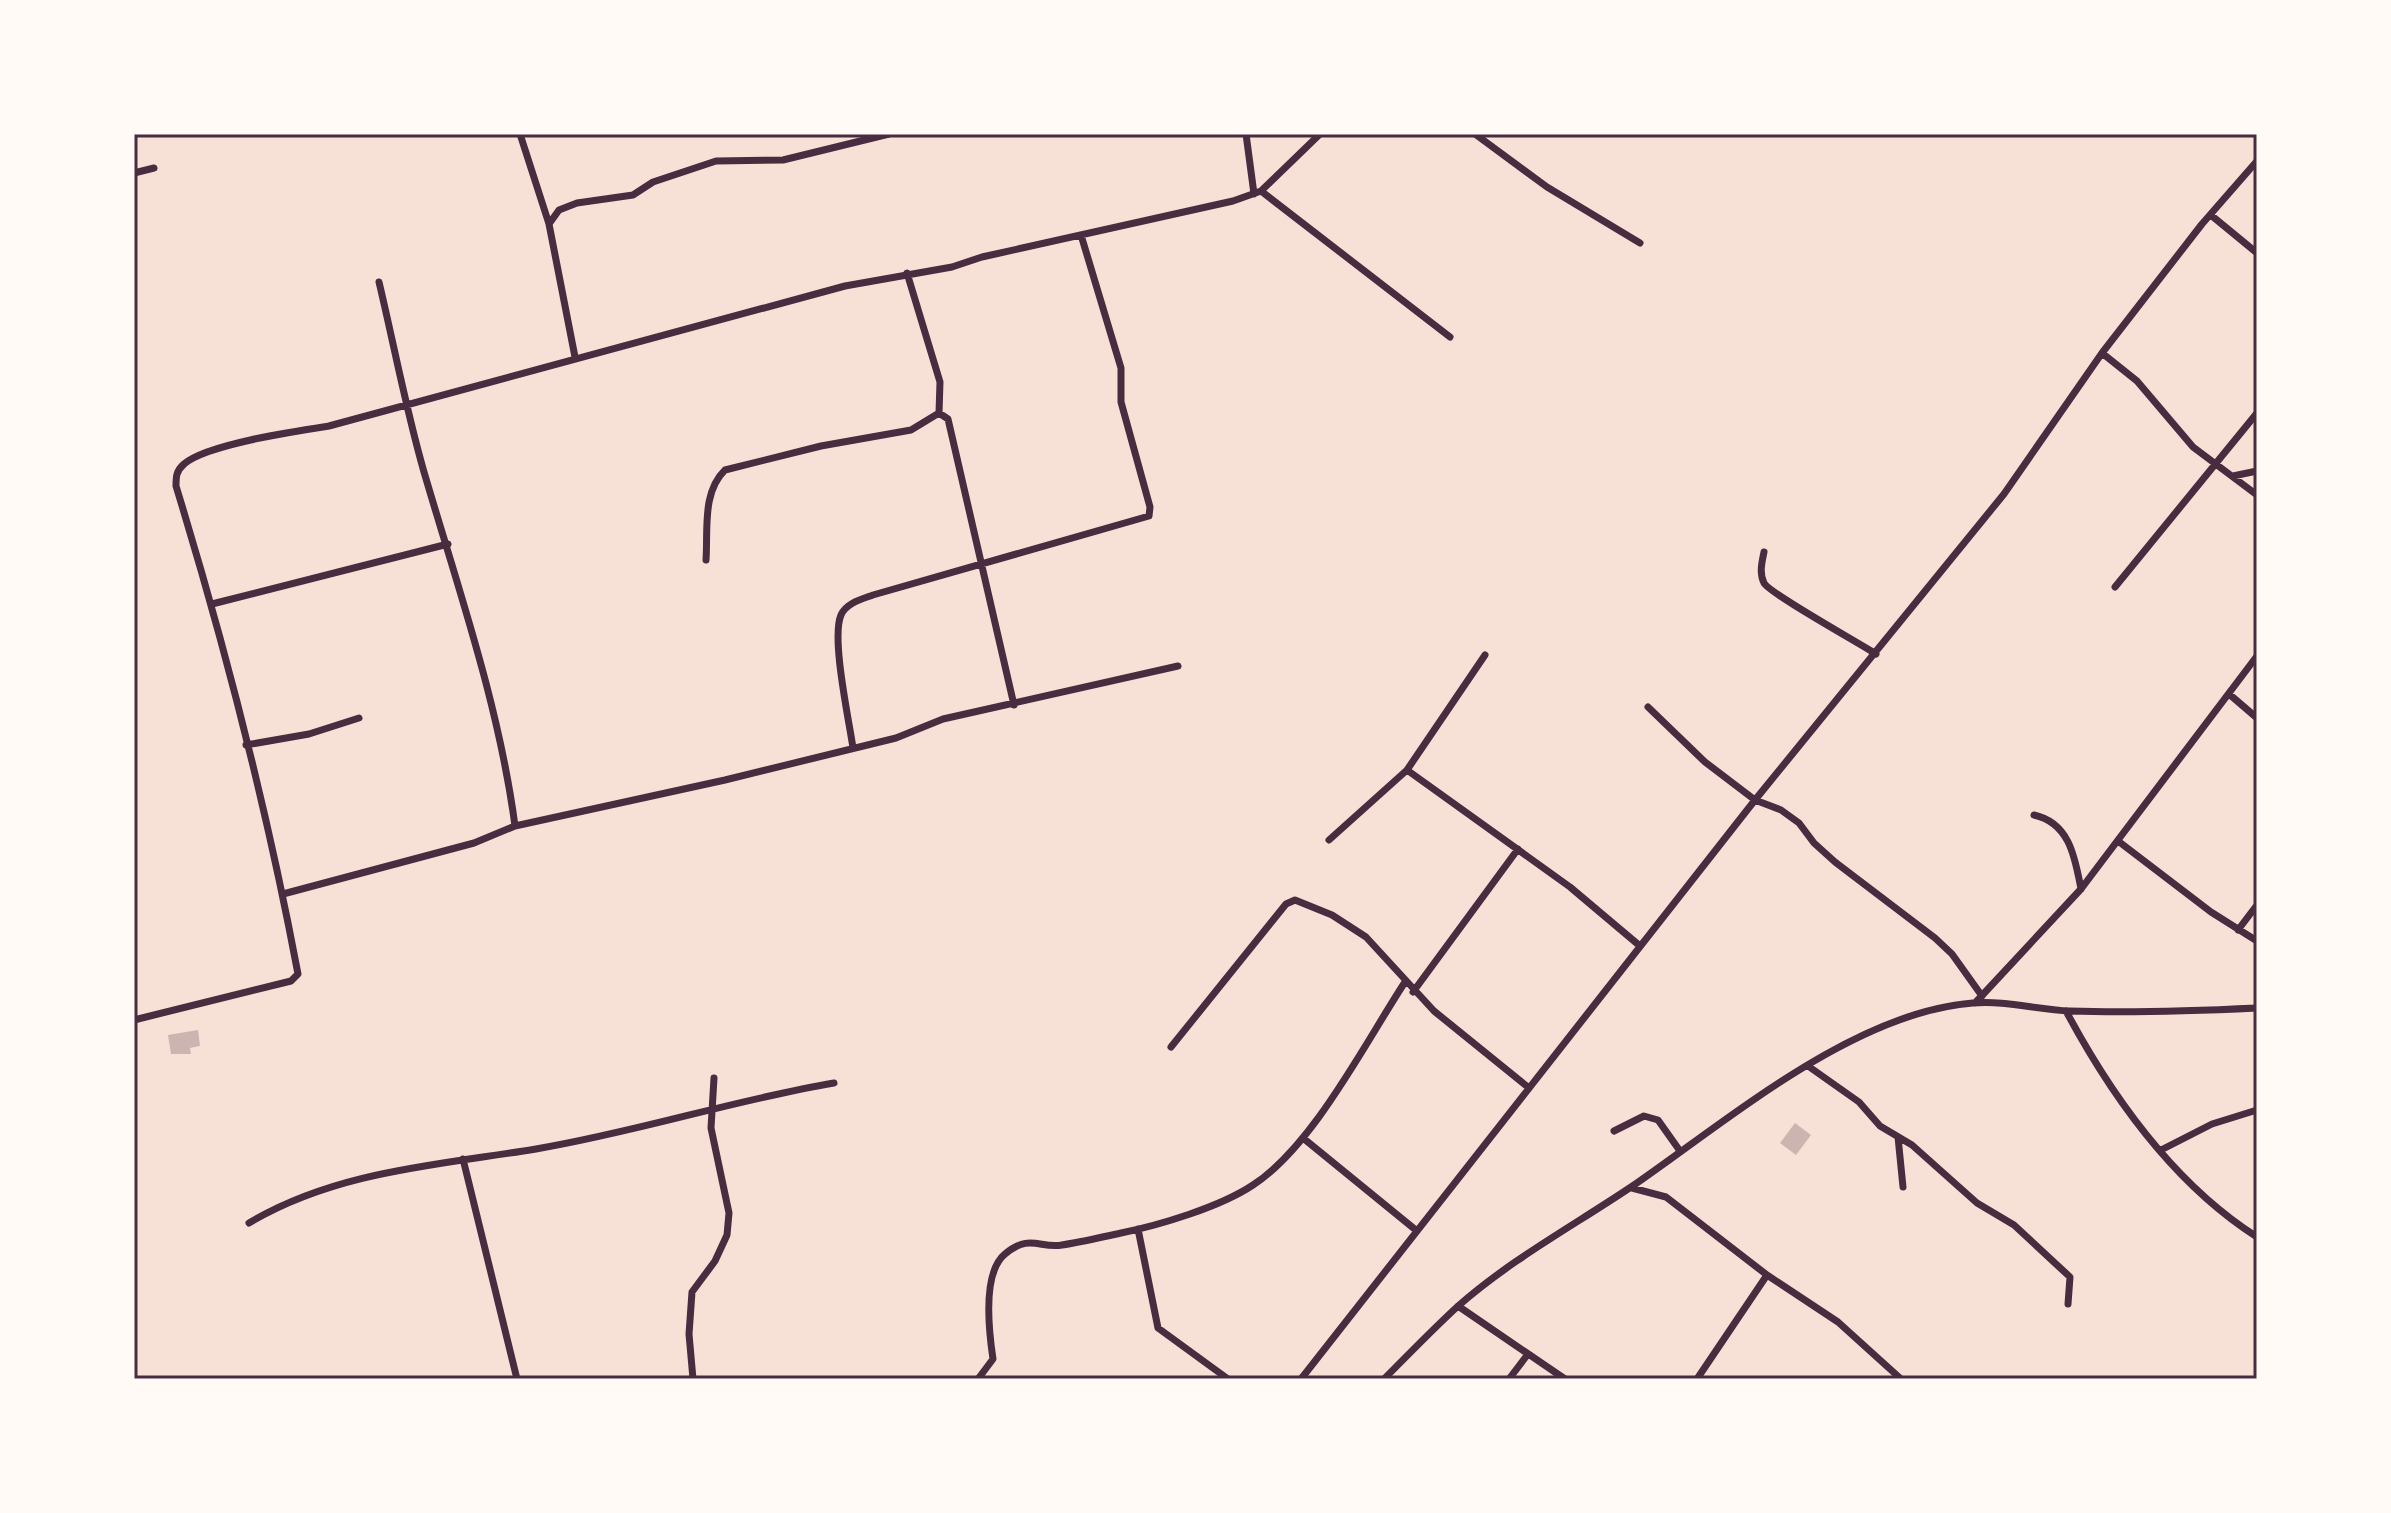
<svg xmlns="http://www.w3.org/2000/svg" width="2391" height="1513" font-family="'Fira Sans',sans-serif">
<rect width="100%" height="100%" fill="#f7e1d7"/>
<path fill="#ccb4b1" d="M198,1030L200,1046L190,1048L191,1054H171L168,1035Z
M1795,1123L1811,1135L1796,1155L1780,1143Z"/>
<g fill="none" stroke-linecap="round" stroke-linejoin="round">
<path stroke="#4a2c40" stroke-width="7" d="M520,134L549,224
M1246,134L1254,194
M1475,134L1547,187L1640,243
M134,173L154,168
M1261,191L1450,337
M2212,216L2257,253
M379,282C394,345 406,410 424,472C458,588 499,705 515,826
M2102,353L2137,381L2193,447L2257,495
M575,357L549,224L559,210L577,203L633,195L653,182L716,161L783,160L889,134
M939,413L948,419L1014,705
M2233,476L2257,471
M1764,552C1762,562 1759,573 1764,583C1769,593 1859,643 1876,654
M706,560C708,530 702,492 725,470L821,446L911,430L939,413L940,382L907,273
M2115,587L2257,413
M212,604L448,544
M2229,694L2257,718
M1648,707L1705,762L1755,800L1781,810L1799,823L1814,843L1835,862L1935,938L1952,954L1982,996
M246,745L309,734L359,718
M853,748C849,720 831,638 841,615C846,603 862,599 873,595L1149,516L1150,507L1121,402V368L1081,235
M1407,770L1485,655
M2034,815C2070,823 2075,858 2081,889
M1329,840L1407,770L1570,887L1640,946
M2118,841L2211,912L2257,941
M283,894L474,843L515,826L725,780L896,738L943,719L1178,666
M2238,930L2257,905
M1413,992L1518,849
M1975,1003L2081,889L2257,656
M2066,1011C2112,1097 2174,1184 2257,1237
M134,1020L291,981L298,974C267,809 225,646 176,486C176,477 176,471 184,464C207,444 296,431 329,426L845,286L952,267L982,257L1233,201L1261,191L1320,134
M1171,1047L1286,904L1295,900L1332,915L1366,937L1434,1011L1529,1088
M1808,1066L1859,1102L1880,1126L1912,1145L1977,1203L2014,1225L2070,1277L2068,1304
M1614,1131L1644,1116L1658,1120L1680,1151
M1898,1137L1903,1187
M1303,1138L1417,1231
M2161,1150L2212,1124L2257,1110
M463,1159L517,1379
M1632,1188L1666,1197L1767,1275L1838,1322L1901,1379
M249,1223C336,1171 438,1165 536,1149C637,1132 734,1100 834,1083
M1138,1229L1158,1328L1228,1379
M1458,1306L1565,1379
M693,1379L689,1334L692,1292L715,1261L727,1235L729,1213L711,1128L714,1078
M978,1379L993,1359C989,1332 982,1273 1005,1254C1030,1233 1040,1249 1062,1245C1082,1242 1102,1237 1121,1233C1160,1225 1220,1207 1253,1185C1313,1146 1365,1043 1405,982
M1301,1379L1755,800L2004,494L2102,353L2202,224L2257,161
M1384,1379C1408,1355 1432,1330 1457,1307C1510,1260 1573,1226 1631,1187C1727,1121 1854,1012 1973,1003C2005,1000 2038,1010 2070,1011C2132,1013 2194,1011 2257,1008
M1509,1379L1528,1354
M1697,1379L1767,1275"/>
</g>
<rect width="2391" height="1513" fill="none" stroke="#fffaf5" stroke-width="272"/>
<rect x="136" y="136" width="2119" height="1241" fill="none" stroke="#4a2c40" stroke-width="3"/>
</svg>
